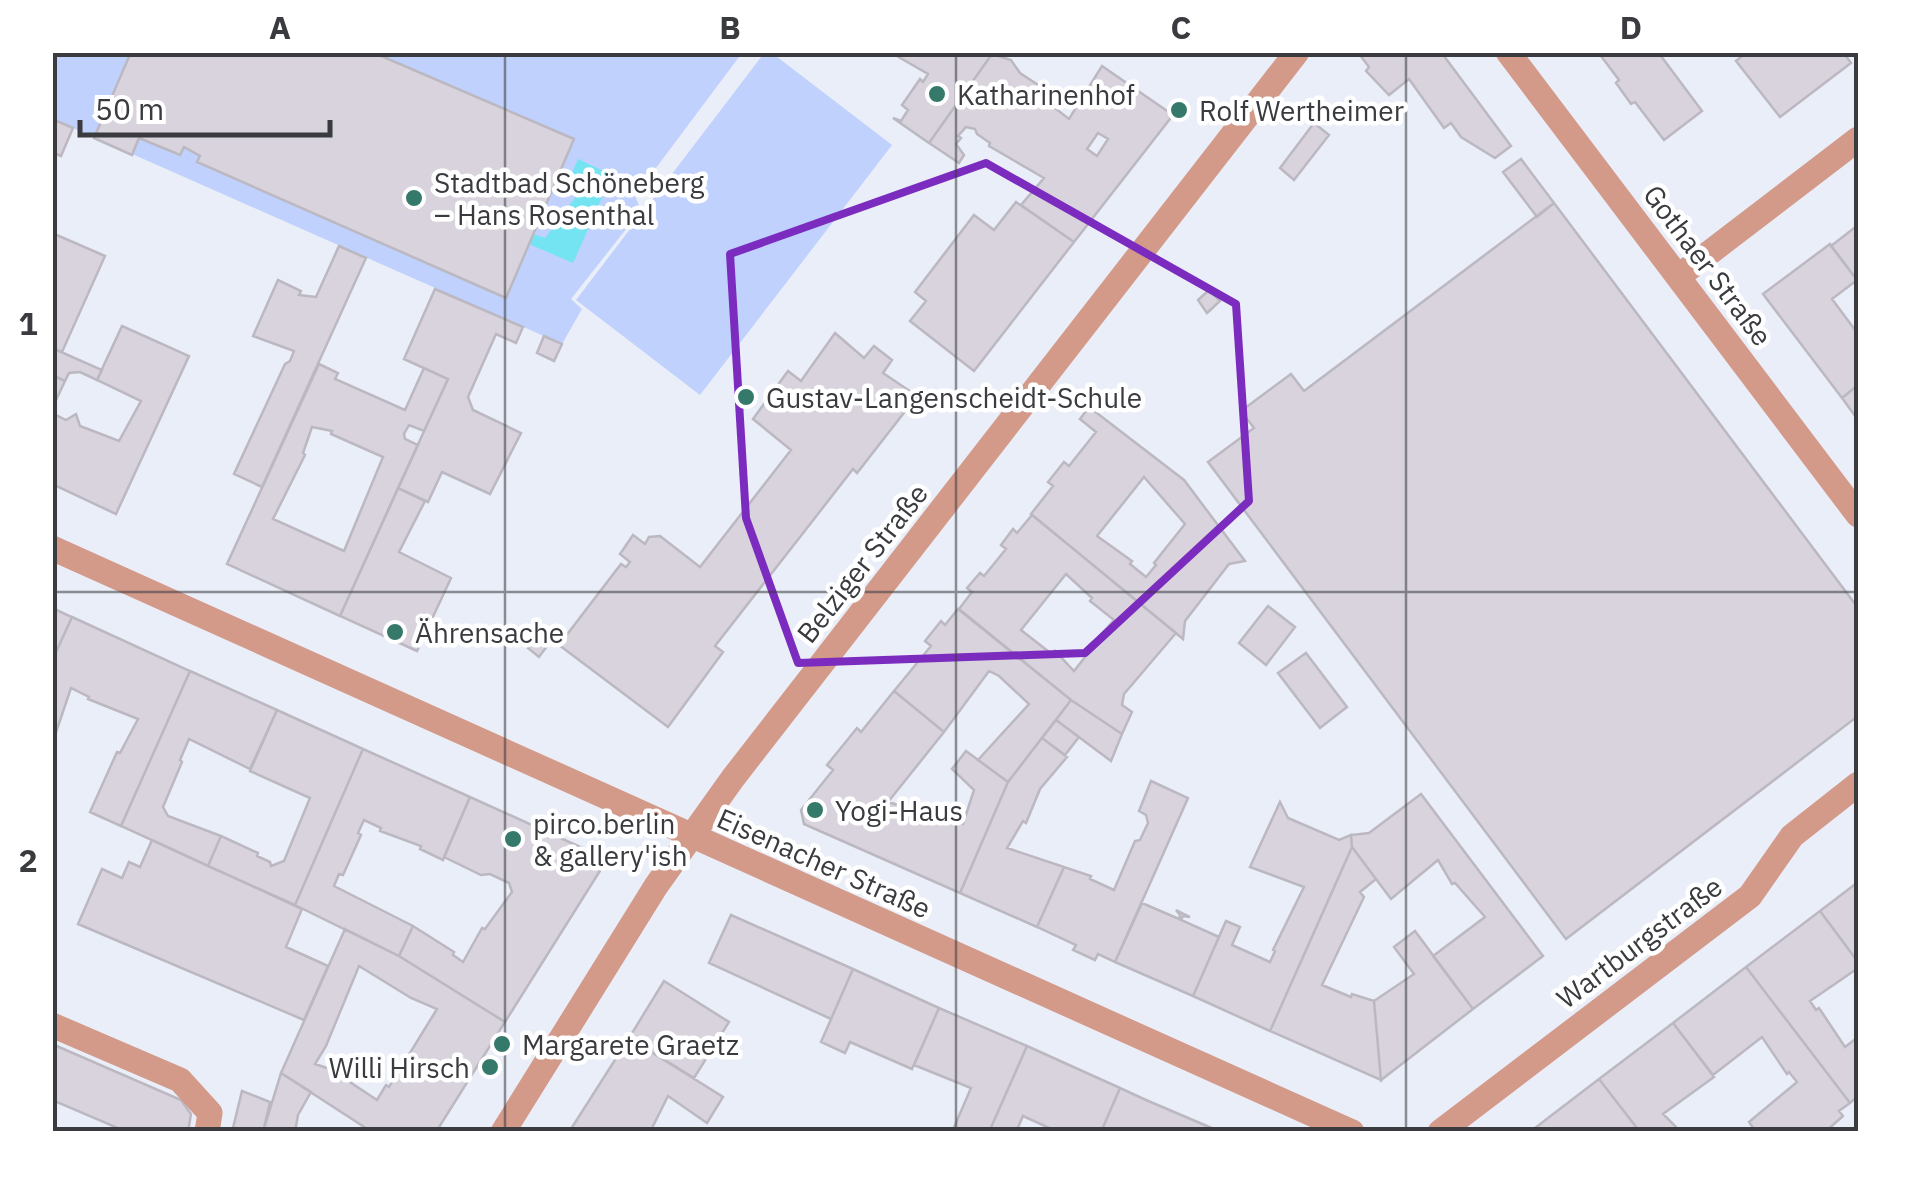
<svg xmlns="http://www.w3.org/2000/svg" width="1911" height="1184" font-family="'IBM Plex Sans',sans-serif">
<rect width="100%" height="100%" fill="#eaeef8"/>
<path fill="#bfd1fc" d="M765,52L772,53L892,145L700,395L576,300Z
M53,53H742L635,196L641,210L571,299L582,309L562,344L53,119Z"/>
<path fill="#74e4f2" d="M578,159L612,175L573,263L529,244L533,234L545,238L577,195L567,187L574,179L571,175Z"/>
<path fill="#d8d3dd" stroke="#bcb8c1" stroke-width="2.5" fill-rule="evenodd" d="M131,52H372L574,139L506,298L197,162L200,156L184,147L180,155L139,138L132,155L94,138Z
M890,52H991L992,54L929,143L893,118L901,121L908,110L902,105L920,79L923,82L928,74Z
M1363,52H1441L1511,146L1495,158L1461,137L1451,123L1444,128L1409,79L1389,95L1366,71L1369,67L1360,55Z
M1598,52H1658L1702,111L1664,140L1635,102L1631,104L1616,83L1619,80Z
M1747,52H1843L1851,63L1780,117L1736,61Z
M992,54L1011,60L1020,73L1038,85L1034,92L1069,119L1102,66L1173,115L1074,242L1021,205L1044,178L989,146L990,143L977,134L975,129L966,127L958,136L961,138L956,144L964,155L959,163L929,143ZM1098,133L1108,139L1097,156L1087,149Z
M52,119L73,128L61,156L52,152Z
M1314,123L1329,135L1294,180L1280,168Z
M1521,159L1554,203L1537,217L1503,172Z
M1016,202L1074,242L974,371L910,321L926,301L915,292L974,215L994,230Z
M1554,203L1858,608V716L1566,939L1208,462L1254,428L1241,411L1291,374L1304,391Z
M1858,225V280H1857L1831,246Z
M52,233L105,256L62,352L52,348Z
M1830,244L1857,280L1832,299L1858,334V385L1842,398L1763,294Z
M339,246L366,258L262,487L234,474L285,364L290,361L294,351L253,336L278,280L301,291L299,295L316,297Z
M435,289L523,327L516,343L496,334L468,397L473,410L521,433L490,494L442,472L428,502L398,488L448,379L404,359Z
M1209,290L1220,301L1207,313L1198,300Z
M122,326L189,356L116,514L52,484V375L65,381L56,400L53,401L54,414L66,420L76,414L80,426L119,441L141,401L97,380Z
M835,333L864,358L874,346L892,360L883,373L917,396L857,473L853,469L715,646L723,652L668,727L559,645L621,564L626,567L630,562L620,554L633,535L645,544L649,537L660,536L700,567L791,450L753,419L788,371L801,381Z
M544,336L562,344L554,361L537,353Z
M52,348L102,370L97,380L80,372L69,373L65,381L52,375Z
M319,364L338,373L335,379L405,410L424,368L448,379L424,431L409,425L404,434L405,439L418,445L340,616L227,564ZM312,427L332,431L331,434L383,457L344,551L273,519L305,455L303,453Z
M1858,385V420L1842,398Z
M1089,407L1184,480L1245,561L1229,564L1185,621L1183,639L1031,514L1053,486L1048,482L1064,462L1069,466L1096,432L1080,419ZM1144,477L1185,524L1154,563L1156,565L1146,577L1130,564L1132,561L1097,536Z
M398,488L425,501L399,552L451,578L417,651L340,616Z
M1032,515L1176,633L1124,694L1122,705L1132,712L1122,734L1071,700L959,609L972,592L967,588L980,573L984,576L1006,549L1001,545L1013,529L1017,533ZM1066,574L1092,598L1090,601L1114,620L1087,650L1089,652L1074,671L1055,651L1053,655L1021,630Z
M1268,606L1295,627L1266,665L1239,643Z
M52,608L72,617L52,661Z
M958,609L1071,700L1008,782L978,760L1029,704L999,676L989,671L944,732L894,691L931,646L925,641L941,621L945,625Z
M72,617L190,671L121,826L90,812L117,752L120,753L138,719L88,699L89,697L71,688L52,744V661Z
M545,626L556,634L539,657L528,648Z
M1306,653L1347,707L1320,728L1278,673Z
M190,671L277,710L250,769L189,739L180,760L182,762L163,807L168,816L221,836L208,866L121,826Z
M894,691L944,732L888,802L916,810L922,809L963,824L974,790L952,769L966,751L1008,782L960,893L804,824L801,810L833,770L827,765L857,728L861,732Z
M1071,700L1122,734L1111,761L1056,720Z
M277,710L363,749L295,905L208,866L221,836L258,853L257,856L270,862L271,866L284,861L310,798L250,771Z
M1056,720L1079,737L1065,755L1042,738Z
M1042,738L1067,757L1040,789L1026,823L1023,821L1007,848L1064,867L1037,927L960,893L1008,782Z
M363,749L470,797L443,860L420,849L421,846L380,831L381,828L364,820L358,833L361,835L343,875L339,874L334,886L413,926L399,956L295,905Z
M1151,781L1188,798L1115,962L1098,954L1095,960L1073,950L1076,945L1037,927L1064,867L1091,876L1090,879L1114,890L1135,841L1140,840L1148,823L1146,815L1139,811Z
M1421,794L1543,956L1473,1009L1433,956L1485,917L1455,883L1452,884L1438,860L1391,899L1352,847L1351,835L1369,833Z
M470,797L600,856L603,866L505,1022L399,956L413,926L454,952L453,955L463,962L482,928L485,929L512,892L509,883L490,874L481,875L444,857Z
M1280,802L1288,818L1339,840L1351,835L1352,847L1270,1031L1193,996L1226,921L1240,927L1232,945L1270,962L1275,951L1273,950L1304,887L1250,867Z
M152,840L302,909L286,947L328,966L304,1020L78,924L102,869L122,878L129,862L140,867Z
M1352,847L1376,879L1360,892L1364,897L1322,985L1351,997L1352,994L1374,1001L1381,1080L1270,1031Z
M1858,882V962L1820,911Z
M1142,903L1179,919L1180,915L1176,910L1190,917L1183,916L1181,920L1219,937L1193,996L1115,962Z
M1820,911L1858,962V968L1810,1001L1816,1010L1819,1008L1845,1047L1858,1037V1096L1850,1103L1746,967Z
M731,915L853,969L831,1019L709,963Z
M345,929L399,956L505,1022L436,1132H372L281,1073ZM359,966L411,998L437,1009L389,1087L386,1085L377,1100L330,1069L315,1064L326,1046Z
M1415,931L1473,1009L1381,1080L1374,1001L1414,974L1394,947Z
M1746,967L1850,1103L1839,1111L1843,1116L1825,1132H1756L1749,1122L1797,1082L1789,1072L1787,1074L1762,1037L1713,1075L1673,1023Z
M853,969L939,1008L912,1069L850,1042L845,1053L821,1042Z
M664,981L729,1022L694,1078L629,1038Z
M939,1008L1027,1046L989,1132H952L971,1088L914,1065Z
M1673,1023L1714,1077L1663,1114L1681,1132H1640L1599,1079Z
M629,1038L723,1097L707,1123L668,1096L651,1130L647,1132H569Z
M52,1044L181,1100L191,1114L188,1132H127L52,1100Z
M1027,1046L1120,1088L1101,1132H1058L1023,1116L1016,1132H989Z
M281,1073L311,1092L298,1115L295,1132H263Z
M1599,1079L1640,1132H1530L1548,1118Z
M1120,1088L1146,1100L1221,1132H1101Z
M242,1091L270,1102L263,1132H232Z"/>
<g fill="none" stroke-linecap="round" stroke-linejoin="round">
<path stroke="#d39989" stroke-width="25" d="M1508,52L1858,515
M1679,276L1858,139
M52,548L1352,1132
M52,1025L180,1080L210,1113L207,1132
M503,1132L656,886L733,778L1297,52
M1440,1132L1750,896L1792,836L1858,784"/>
</g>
<path fill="none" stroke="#7b2cbf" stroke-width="8" stroke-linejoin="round" d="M986,163L1236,304L1249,501L1085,653L798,663L746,518L730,254Z"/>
<path fill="none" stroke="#393b3f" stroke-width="2.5" stroke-opacity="0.55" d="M505,52V1132M956,52V1132M1406,52V1132M52,592H1858"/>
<g fill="#35796b" stroke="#fff" stroke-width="4">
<circle cx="937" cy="94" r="10"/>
<circle cx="1179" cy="110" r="10"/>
<circle cx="414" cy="198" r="10"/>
<circle cx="746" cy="397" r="10"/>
<circle cx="395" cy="632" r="10"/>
<circle cx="815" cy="810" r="10"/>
<circle cx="513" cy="839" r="10"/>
<circle cx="502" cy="1044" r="10"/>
<circle cx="490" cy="1067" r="10"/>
</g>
<g text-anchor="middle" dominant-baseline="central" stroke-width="9" stroke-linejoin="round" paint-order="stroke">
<g font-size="28" fill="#393b3f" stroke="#fff" text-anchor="start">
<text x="957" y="94">Katharinenhof</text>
<text x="1199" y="110">Rolf Wertheimer</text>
<text x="434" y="182">Stadtbad Schöneberg<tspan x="434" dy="32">– Hans Rosenthal</tspan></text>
<text x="766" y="397">Gustav-Langenscheidt-Schule</text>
<text x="415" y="632">Ährensache</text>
<text x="835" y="810">Yogi-Haus</text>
<text x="533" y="823">pirco.berlin<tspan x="533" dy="32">&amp; gallery'ish</tspan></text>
<text x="522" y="1044">Margarete Graetz</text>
<text x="470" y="1067" text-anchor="end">Willi Hirsch</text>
</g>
<g font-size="28" fill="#393b3f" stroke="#fff">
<text transform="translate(1708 265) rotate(53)">Gothaer Straße</text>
<text transform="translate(862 563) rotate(-52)">Belziger Straße</text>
<text transform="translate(824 863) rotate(24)">Eisenacher Straße</text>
<text transform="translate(1639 942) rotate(-37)">Wartburgstraße</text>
</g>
</g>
<rect width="1911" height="1184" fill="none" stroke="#ffffff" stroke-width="110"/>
<path d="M80 120v15h250v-15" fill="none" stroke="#393b3f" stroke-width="5"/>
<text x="95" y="120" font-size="30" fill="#393b3f" stroke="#ffffff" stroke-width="8" paint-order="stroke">50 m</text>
<rect x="55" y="55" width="1801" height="1074" fill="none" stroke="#393b3f" stroke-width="4"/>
<g font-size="32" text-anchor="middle" font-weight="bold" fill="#393b3f">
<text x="280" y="39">A</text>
<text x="730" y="39">B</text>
<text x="1181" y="39">C</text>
<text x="1631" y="39">D</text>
<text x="28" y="335">1</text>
<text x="28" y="872">2</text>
</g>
</svg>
